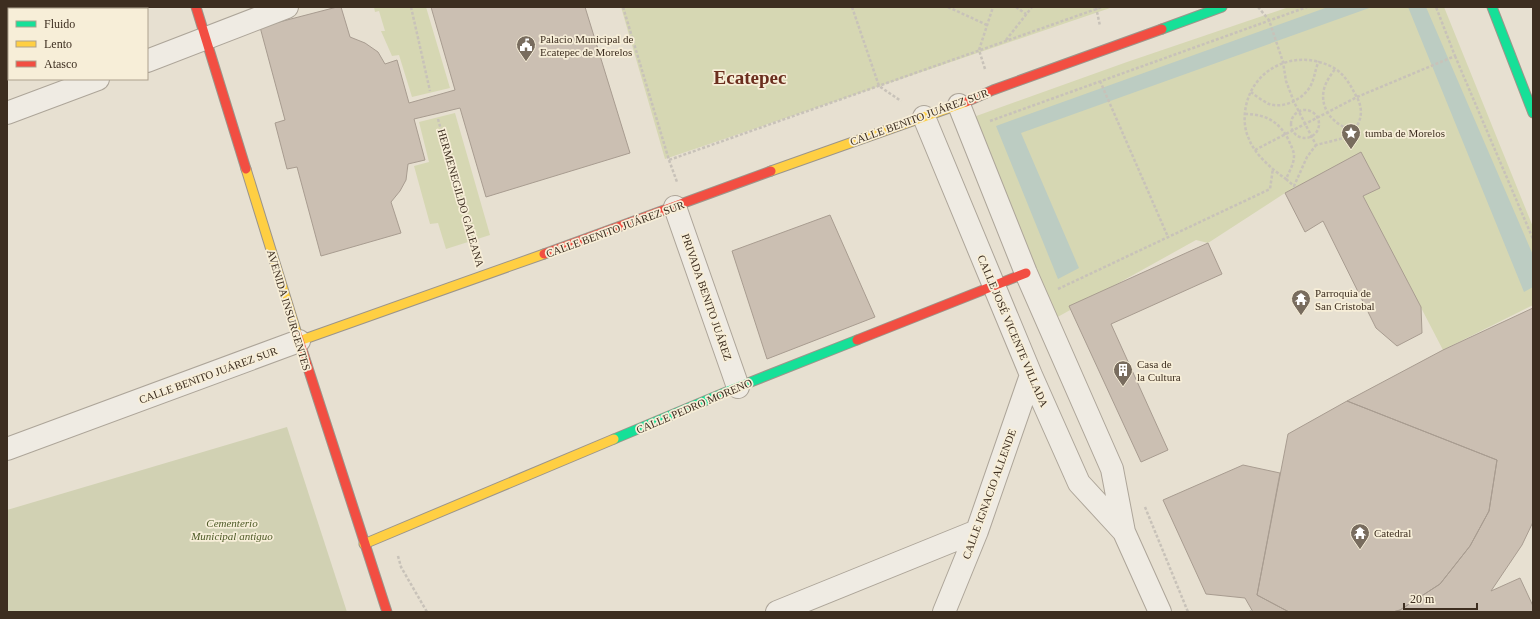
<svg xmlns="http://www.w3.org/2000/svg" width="1540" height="619" font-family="'Times New Roman',serif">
<rect width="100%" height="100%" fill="#e7e0d1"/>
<path fill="#d6d7b3" d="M374,7H426L450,88L412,97L399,55L392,56L381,31H385L379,11L375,12Z
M621,7H1113L665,159Z
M1289,7H1444L1533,227V305L1443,350L1363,196L1380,188L1360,153L1285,193L1208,243L1196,240L1054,319L968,119L1127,62Z
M455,113L490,235L446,249L438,223L430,224L414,166L429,162L419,122Z"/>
<path fill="#d1d1b3" d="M287,427L347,612H7V510Z"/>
<path fill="#bcccc2" d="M1328,7H1372L1021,133L1079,268L1058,279L996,126Z
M1408,7H1426L1533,255V287L1524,292Z"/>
<path fill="#cbbfb2" stroke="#a89c90" d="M337,7H341L350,37L365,43L378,52L385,64L397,60L409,103L455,90L431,7H585L630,153L486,197L460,108L414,119L425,160L408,164L406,180L400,191L391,202L401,233L321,256L297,167L287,169L275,123L285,120L260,27Z
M1361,152L1380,188L1363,196L1421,307L1422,333L1397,346L1376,328L1323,221L1305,232L1285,193Z
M830,215L875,317L767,359L732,251Z
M1208,243L1222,274L1111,324L1168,450L1141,462L1069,306Z
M1533,308V522L1522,545L1491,591L1520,578L1533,606V612H1393L1400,610L1440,584L1470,546L1489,511L1497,460L1347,401L1443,350Z
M1347,401L1497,460L1489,511L1470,546L1440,584L1400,610L1393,612H1289L1257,595L1288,434Z
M1243,465L1280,473L1257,595L1289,612H1253L1245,598L1206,594L1163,500Z"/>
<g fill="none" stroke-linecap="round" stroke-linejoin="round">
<g stroke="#ada599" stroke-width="24">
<path id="street" d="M147,61L287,7
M959,105L1026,273L1112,469L1124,532L1160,612
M7,113L98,79
M924,117L1031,375L1079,483L1124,532
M675,207L738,387
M7,449L299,341
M777,612L977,531
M944,612L977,531L1031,375"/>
</g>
<g stroke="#9c958a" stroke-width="11">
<path id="fast" d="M1492,7L1533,113
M1162,29L1222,7
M614,439L738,387L857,340"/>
</g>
<g stroke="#9c958a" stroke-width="11">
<path id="slow" d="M246,169L297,334
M771,171L966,102
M299,341L544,254
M364,544L614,439"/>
</g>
<g stroke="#9c958a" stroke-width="11">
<path id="jam" d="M196,7L246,169
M966,102L993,90L1162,29
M544,254L771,171
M297,334L387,612
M857,340L1026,273"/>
</g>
<path stroke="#c8c2b9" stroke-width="2.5" stroke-dasharray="3 2" stroke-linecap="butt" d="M411,7L430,91
M623,7L669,160L1102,7
M852,7L879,86L901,101
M948,7L987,25
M1016,7L1026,14
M1096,7L1100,26
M1258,7L1269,20L1283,62L1286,81L1294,102L1316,145L1352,136L1354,130
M1006,40L1032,7
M1455,56L1533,239
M985,69L979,50L993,7
M1100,81L1168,237
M1251,92C1256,96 1263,101 1269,104C1284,109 1304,99 1311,85C1315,77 1315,69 1319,61
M1291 124a14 14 0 1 1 28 0a14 14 0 1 1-28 0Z
M1245,114C1266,114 1280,122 1289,141C1291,146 1294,151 1294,156C1294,164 1289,172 1286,179C1273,170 1255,155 1249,139C1245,131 1244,121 1245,112C1250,68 1296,47 1334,68C1344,74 1350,84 1355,94C1363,106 1363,119 1354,130C1335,127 1319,109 1324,89C1326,81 1331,75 1335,69
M438,119L476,254
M990,121L1307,7
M1255,150L1357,97L1455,56L1436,7
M669,160L677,182
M1286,179L1294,186L1307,157L1316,145
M1058,289L1270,189L1273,168
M1145,507L1188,612
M398,556L401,567L427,612
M1251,612V610"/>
<use href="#street" stroke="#efebe3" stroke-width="22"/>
<use href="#fast" stroke="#16e098" stroke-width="9"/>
<use href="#slow" stroke="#ffcf43" stroke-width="9"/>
<use href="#jam" stroke="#f24e42" stroke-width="9"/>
</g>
<defs>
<g id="civic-pin" transform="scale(1)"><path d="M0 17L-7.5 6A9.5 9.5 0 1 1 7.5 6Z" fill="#786c5e" stroke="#f7eed8"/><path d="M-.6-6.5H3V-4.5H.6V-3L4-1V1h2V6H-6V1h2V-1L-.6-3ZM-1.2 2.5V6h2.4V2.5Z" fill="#fff"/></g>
<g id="sight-pin" transform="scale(1)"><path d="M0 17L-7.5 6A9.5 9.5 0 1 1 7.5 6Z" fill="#786c5e" stroke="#f7eed8"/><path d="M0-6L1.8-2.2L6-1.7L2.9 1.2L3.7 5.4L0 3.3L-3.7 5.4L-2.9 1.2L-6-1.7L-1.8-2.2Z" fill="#fff"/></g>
<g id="temple-pin" transform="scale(1)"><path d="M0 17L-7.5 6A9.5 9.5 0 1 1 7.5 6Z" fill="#786c5e" stroke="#f7eed8"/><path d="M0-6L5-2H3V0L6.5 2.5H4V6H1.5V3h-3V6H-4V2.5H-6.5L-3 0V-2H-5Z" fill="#fff"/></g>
<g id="building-pin" transform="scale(1)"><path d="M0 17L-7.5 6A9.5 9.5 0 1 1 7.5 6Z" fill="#786c5e" stroke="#f7eed8"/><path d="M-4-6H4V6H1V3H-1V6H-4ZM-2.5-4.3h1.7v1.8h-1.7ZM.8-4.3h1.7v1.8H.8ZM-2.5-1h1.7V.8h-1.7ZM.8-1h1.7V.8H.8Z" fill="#fff"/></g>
</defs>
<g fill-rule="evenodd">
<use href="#civic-pin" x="526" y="45"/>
<use href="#sight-pin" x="1351" y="133"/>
<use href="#temple-pin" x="1301" y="299"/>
<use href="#building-pin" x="1123" y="370"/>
<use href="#temple-pin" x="1360" y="533"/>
</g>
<g text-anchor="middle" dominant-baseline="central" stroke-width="3.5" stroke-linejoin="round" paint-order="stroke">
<g font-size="11" fill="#3d2e20" stroke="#f7eed8" text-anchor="start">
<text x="540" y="39">Palacio Municipal de<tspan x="540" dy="13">Ecatepec de Morelos</tspan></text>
<text x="1365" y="133">tumba de Morelos</text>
<text x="1315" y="293">Parroquia de<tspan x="1315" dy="13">San Cristobal</tspan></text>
<text x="1137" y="364">Casa de<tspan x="1137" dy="13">la Cultura</tspan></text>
<text x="1374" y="533">Catedral</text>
</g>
<g font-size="11" fill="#3d2e20" stroke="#f7eed8">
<text transform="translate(919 117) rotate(-20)">CALLE BENITO JUÁREZ SUR</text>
<text transform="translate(461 198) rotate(74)">HERMENEGILDO GALEANA</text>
<text transform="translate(615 229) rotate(-20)">CALLE BENITO JUÁREZ SUR</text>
<text transform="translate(707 297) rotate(71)">PRIVADA BENITO JUÁREZ</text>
<text transform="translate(289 310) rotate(73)">AVENIDA INSURGENTES</text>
<text transform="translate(1013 331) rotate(67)">CALLE JOSÉ VICENTE VILLADA</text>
<text transform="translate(208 375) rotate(-20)">CALLE BENITO JUÁREZ SUR</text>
<text transform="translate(694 406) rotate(-23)">CALLE PEDRO MORENO</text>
<text transform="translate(989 494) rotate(-70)">CALLE IGNACIO ALLENDE</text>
</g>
<g font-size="11" font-style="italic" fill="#4d5a26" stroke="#f7eed8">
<text x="232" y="523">Cementerio<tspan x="232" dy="13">Municipal antiguo</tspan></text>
</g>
<g font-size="19" font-weight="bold" fill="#6b2e1e" stroke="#f7eed8">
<text x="750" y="77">Ecatepec</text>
</g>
</g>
<rect width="1540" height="619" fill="none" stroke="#3d2e20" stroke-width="16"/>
<rect x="8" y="8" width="140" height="72" fill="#f7eed8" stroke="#ada18e"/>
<rect x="16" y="21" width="20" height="6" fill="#16e098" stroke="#ada18e"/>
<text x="44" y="28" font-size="12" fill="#3d2e20">Fluido</text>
<rect x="16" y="41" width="20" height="6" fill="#ffcf43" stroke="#ada18e"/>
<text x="44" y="48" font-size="12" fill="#3d2e20">Lento</text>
<rect x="16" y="61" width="20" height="6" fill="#f24e42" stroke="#ada18e"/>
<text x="44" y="68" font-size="12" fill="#3d2e20">Atasco</text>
<path d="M1404 603v6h73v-6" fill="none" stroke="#3d2e20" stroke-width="2"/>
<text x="1410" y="603" font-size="12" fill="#3d2e20" stroke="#f7eed8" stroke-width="3" paint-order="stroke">20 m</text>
</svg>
